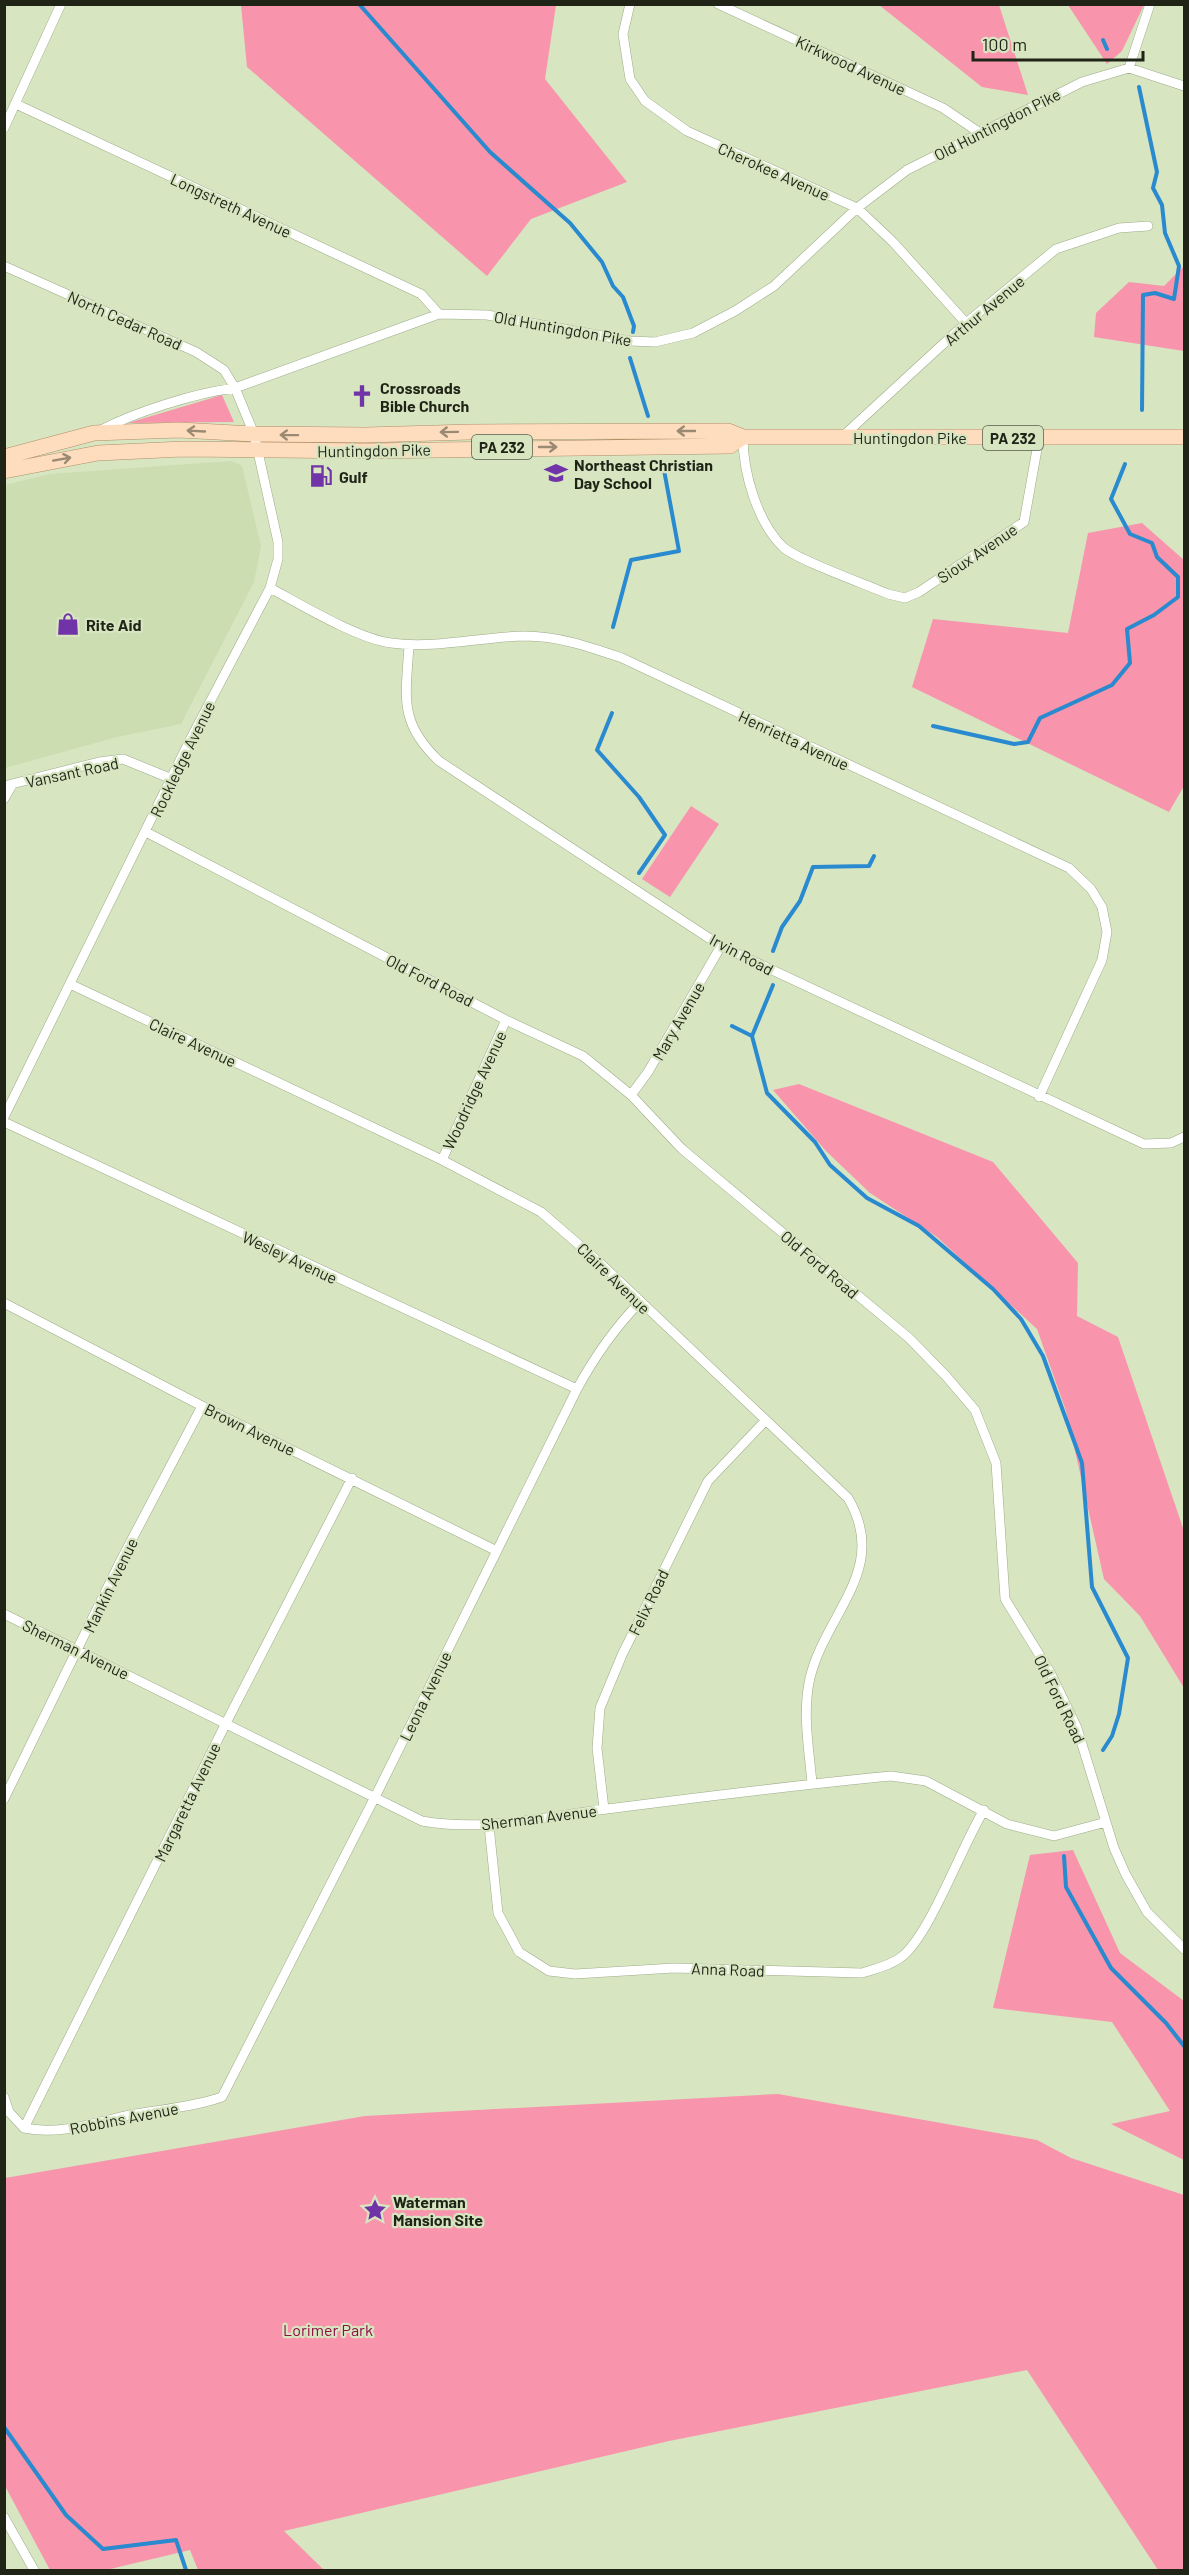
<svg xmlns="http://www.w3.org/2000/svg" width="1189" height="2575" font-family="Barlow,sans-serif">
<rect width="100%" height="100%" fill="#d7e5c1"/>
<path fill="#ccddb1" d="M232,461L242,466L261,546L254,582L181,724L117,737L5,768V485L50,474Z"/>
<path fill="#f894ac" d="M241,5H556L545,79L627,182L531,219L487,276L247,67Z
M879,5H999L1028,95L982,87Z
M1068,5H1144L1122,51L1107,64Z
M1184,266V351L1094,337L1096,313L1129,282L1164,286Z
M222,395L234,422L128,423Z
M1142,523L1184,560V786L1169,812L912,687L933,619L1068,633L1088,533Z
M691,806L719,824L670,897L642,879Z
M799,1084L993,1162L1078,1263L1077,1316L1118,1337L1184,1531V1688L1140,1616L1104,1579L1066,1411L1037,1329L937,1237L870,1193L826,1151L773,1090Z
M1073,1850L1120,1953L1184,2001V2160L1111,2124L1170,2111L1112,2022L993,2008L1030,1855Z
M778,2094L1037,2140L1071,2158L1184,2195V2570H1158L1027,2370L669,2441L284,2531L324,2570H198L190,2550L106,2570H50L5,2486V2178L365,2116Z"/>
<g fill="none" stroke-linecap="round" stroke-linejoin="round">
<path stroke="#298acf" stroke-width="4" d="M359,4L490,152L570,223L602,262L613,286L623,297L634,326L633,332
M1103,40L1107,49
M1139,87L1157,172L1153,188L1162,205L1165,233L1179,266L1174,299L1155,293L1143,295L1142,410
M630,358L648,416
M613,627L631,560L679,551L664,470
M612,713L597,750L639,797L665,835L639,873
M933,726L1014,744L1028,742L1040,718L1112,685L1130,663L1127,629L1154,615L1178,597V577L1157,557L1152,543L1130,534L1111,499L1125,464
M773,951L782,927L800,901L813,867L869,866L874,856
M773,985L752,1036L767,1093L815,1142L830,1165L867,1198L919,1226L993,1289L1021,1319L1043,1356L1082,1463L1092,1587L1128,1658L1119,1714L1112,1736L1103,1750
M732,1026L752,1036
M1064,1856L1066,1887L1111,1968L1166,2023L1184,2046
M4,2427L66,2515L103,2549L176,2540L186,2570"/>
<g stroke="#9eab89" stroke-width="10">
<path id="street" d="M630,4L623,34L630,79L645,101L687,131L857,208L893,242L966,323
M718,4L943,108L980,133
M1129,68L1150,4
M16,104L421,294L439,314
M4,128L61,4
M4,266L196,352L224,370L235,388L254,434L278,542V559L270,588L191,738L4,1117
M99,431C135,412 195,393 235,388L439,314L487,315L630,341L655,342L693,333L735,311L774,286L857,208L907,170L1082,82L1129,68L1184,86
M743,437C743,472 757,522 783,547C799,561 865,584 888,594L905,598L919,592L1024,522L1039,438
M842,437L966,323L1056,249L1119,228L1148,226
M270,588C300,604 358,639 391,643C435,649 480,637 524,636C559,636 590,647 622,658L1069,868L1091,889L1102,907L1107,932L1102,960L1039,1097
M409,645C406,697 398,722 439,761L721,946L1144,1144L1171,1143L1184,1137
M4,786L99,762L123,759L172,779
M4,799L12,785
M146,832L506,1020L583,1056L631,1095L682,1149L909,1338L946,1376L975,1410L996,1463L1005,1599L1050,1672L1077,1728L1114,1848L1126,1875L1147,1912L1184,1949
M70,984L442,1160L541,1212L599,1262L848,1498C890,1569 826,1612 810,1678C802,1712 809,1749 812,1783
M631,1095L648,1072L721,946
M4,1122L577,1389
M442,1160L506,1020
M4,1303L202,1406L497,1551
M4,1614L422,1821C484,1832 544,1817 607,1809C701,1797 796,1785 891,1776L926,1781L1007,1824L1054,1836L1106,1822
M4,1799L120,1562L202,1406
M604,1809L597,1748L600,1708L622,1655L708,1481L765,1421
M489,1826L498,1913L519,1952L549,1971L575,1974L674,1968L862,1973C875,1969 889,1966 900,1958C929,1938 962,1845 984,1810
M4,2097L9,2112L24,2128
M24,2128C62,2136 98,2121 135,2114C164,2109 193,2107 222,2097L380,1787L577,1389C595,1356 613,1330 639,1303
M24,2128L226,1723L352,1478
M4,2517L34,2570"/>
</g>
<g stroke="#b08e68" stroke-width="16">
<path id="primary" d="M4,457L94,433L179,430L254,434L366,435L470,432L728,431L743,437H1184
M4,471L98,453L183,449L367,451L730,446L743,437"/>
</g>
<use href="#street" stroke="#fff" stroke-width="9"/>
<use href="#primary" stroke="#feddbe" stroke-width="15"/>
</g>
<defs><path id="oneway-shaft" d="M-6 0H5M1.5-3L5.5 0L1.5 3" fill="none" stroke-width="1.6" stroke-linecap="round" stroke-linejoin="round" transform="scale(1.5)"/></defs>
<g stroke="#9a8a73">
<use href="#oneway-shaft" transform="translate(196 431) rotate(-177)"/>
<use href="#oneway-shaft" transform="translate(686 431) rotate(180)"/>
<use href="#oneway-shaft" transform="translate(449 432) rotate(179)"/>
<use href="#oneway-shaft" transform="translate(289 435) rotate(-179)"/>
<use href="#oneway-shaft" transform="translate(548 447)"/>
<use href="#oneway-shaft" transform="translate(62 459) rotate(-10)"/>
</g>
<defs>
<g id="church-bare" transform="scale(1.8)"><path d="M-1.2-6h2.4v3.5h3.3v2.4h-3.3V6h-2.4V-.1h-3.3v-2.4h3.3Z" fill="#7133a8" stroke="#d7e5c1" stroke-width="2.5" paint-order="stroke"/></g>
<g id="school-bare" transform="scale(1.8)"><path d="M0-5L7-2L0 1L-7-2ZM-4 1L0 2.5L4 1V4Q0 6-4 4Z" fill="#7133a8" stroke="#d7e5c1" stroke-width="2.5" paint-order="stroke"/></g>
<g id="fuel-bare" transform="scale(1.8)"><path d="M-5.5-6h7V0h2V4h1.3V-2.5L3-4.5l.8-.8L6-3V5H2.5V1h-1V6h-7ZM-4.2-4.7v3.2H.2V-4.7Z" fill="#7133a8" stroke="#d7e5c1" stroke-width="2.5" paint-order="stroke"/></g>
<g id="shop-bare" transform="scale(1.8)"><path d="M-5-2.5h2.3a2.7 3.5 0 0 1 5.4 0H5L5.5 6h-11ZM-1.5-2.5h3a1.5 2.3 0 0 0-3 0Z" fill="#7133a8" stroke="#d7e5c1" stroke-width="2.5" paint-order="stroke"/></g>
<g id="sight-bare" transform="scale(1.8)"><path d="M0-6L1.8-2.2L6-1.7L2.9 1.2L3.7 5.4L0 3.3L-3.7 5.4L-2.9 1.2L-6-1.7L-1.8-2.2Z" fill="#7133a8" stroke="#d7e5c1" stroke-width="2.5" paint-order="stroke"/></g>
</defs>
<g fill-rule="evenodd">
<use href="#church-bare" x="362" y="396"/>
<use href="#school-bare" x="556" y="473"/>
<use href="#fuel-bare" x="321" y="476"/>
<use href="#shop-bare" x="68" y="624"/>
<use href="#sight-bare" x="375" y="2210"/>
</g>
<g text-anchor="middle" dominant-baseline="central" stroke-width="4.5" stroke-linejoin="round" paint-order="stroke">
<g fill="#d7e5c1" stroke="#565e4a" stroke-width="1.5">
<rect x="983" y="426" width="60" height="24" rx="4.5"/>
<rect x="472" y="435" width="60" height="24" rx="4.5"/>
</g>
<g font-size="15" font-weight="bold" fill="#1f2417">
<text x="1013" y="438">PA 232</text>
<text x="502" y="447">PA 232</text>
</g>
<g font-size="16" fill="#1f2417" stroke="#d7e5c1">
<text transform="translate(851 65) rotate(25)">Kirkwood Avenue</text>
<text transform="translate(997 124) rotate(-27)">Old Huntingdon Pike</text>
<text transform="translate(774 171) rotate(24)">Cherokee Avenue</text>
<text transform="translate(231 205) rotate(25)">Longstreth Avenue</text>
<text transform="translate(984 310) rotate(-40)">Arthur Avenue</text>
<text transform="translate(125 320) rotate(24)">North Cedar Road</text>
<text transform="translate(563 328) rotate(10)">Old Huntingdon Pike</text>
<text x="910" y="437">Huntingdon Pike</text>
<text transform="translate(374 450) rotate(-1)">Huntingdon Pike</text>
<text transform="translate(977 553) rotate(-34)">Sioux Avenue</text>
<text transform="translate(794 740) rotate(25)">Henrietta Avenue</text>
<text transform="translate(182 759) rotate(-64)">Rockledge Avenue</text>
<text transform="translate(72 772) rotate(-12)">Vansant Road</text>
<text transform="translate(742 954) rotate(28)">Irvin Road</text>
<text transform="translate(430 980) rotate(27)">Old Ford Road</text>
<text transform="translate(678 1021) rotate(-60)">Mary Avenue</text>
<text transform="translate(193 1042) rotate(25)">Claire Avenue</text>
<text transform="translate(474 1090) rotate(-65)">Woodridge Avenue</text>
<text transform="translate(290 1257) rotate(25)">Wesley Avenue</text>
<text transform="translate(820 1264) rotate(40)">Old Ford Road</text>
<text transform="translate(614 1278) rotate(44)">Claire Avenue</text>
<text transform="translate(250 1429) rotate(26)">Brown Avenue</text>
<text transform="translate(110 1585) rotate(-64)">Mankin Avenue</text>
<text transform="translate(648 1602) rotate(-64)">Felix Road</text>
<text transform="translate(76 1649) rotate(26)">Sherman Avenue</text>
<text transform="translate(425 1696) rotate(-64)">Leona Avenue</text>
<text transform="translate(1060 1699) rotate(64)">Old Ford Road</text>
<text transform="translate(187 1802) rotate(-64)">Margaretta Avenue</text>
<text transform="translate(539 1817) rotate(-7)">Sherman Avenue</text>
<text transform="translate(728 1969) rotate(2)">Anna Road</text>
<text transform="translate(124 2118) rotate(-11)">Robbins Avenue</text>
</g>
<g font-size="16" font-weight="bold" fill="#1f2417" stroke="#d7e5c1" text-anchor="start">
<text x="380" y="387">Crossroads<tspan x="380" dy="18">Bible Church</tspan></text>
<text x="574" y="464">Northeast Christian<tspan x="574" dy="18">Day School</tspan></text>
<text x="339" y="476">Gulf</text>
<text x="86" y="624">Rite Aid</text>
<text x="393" y="2201">Waterman<tspan x="393" dy="18">Mansion Site</tspan></text>
</g>
<g font-size="16" fill="#8e1043" stroke="#d7e5c1">
<text x="328" y="2329">Lorimer Park</text>
</g>
</g>
<rect width="1189" height="2575" fill="none" stroke="#1f2417" stroke-width="12"/>
<path d="M973 51v9h170v-9" fill="none" stroke="#1f2417" stroke-width="3"/>
<text x="982" y="51" font-size="18" fill="#1f2417" stroke="#d7e5c1" stroke-width="4.5" paint-order="stroke">100 m</text>
</svg>
